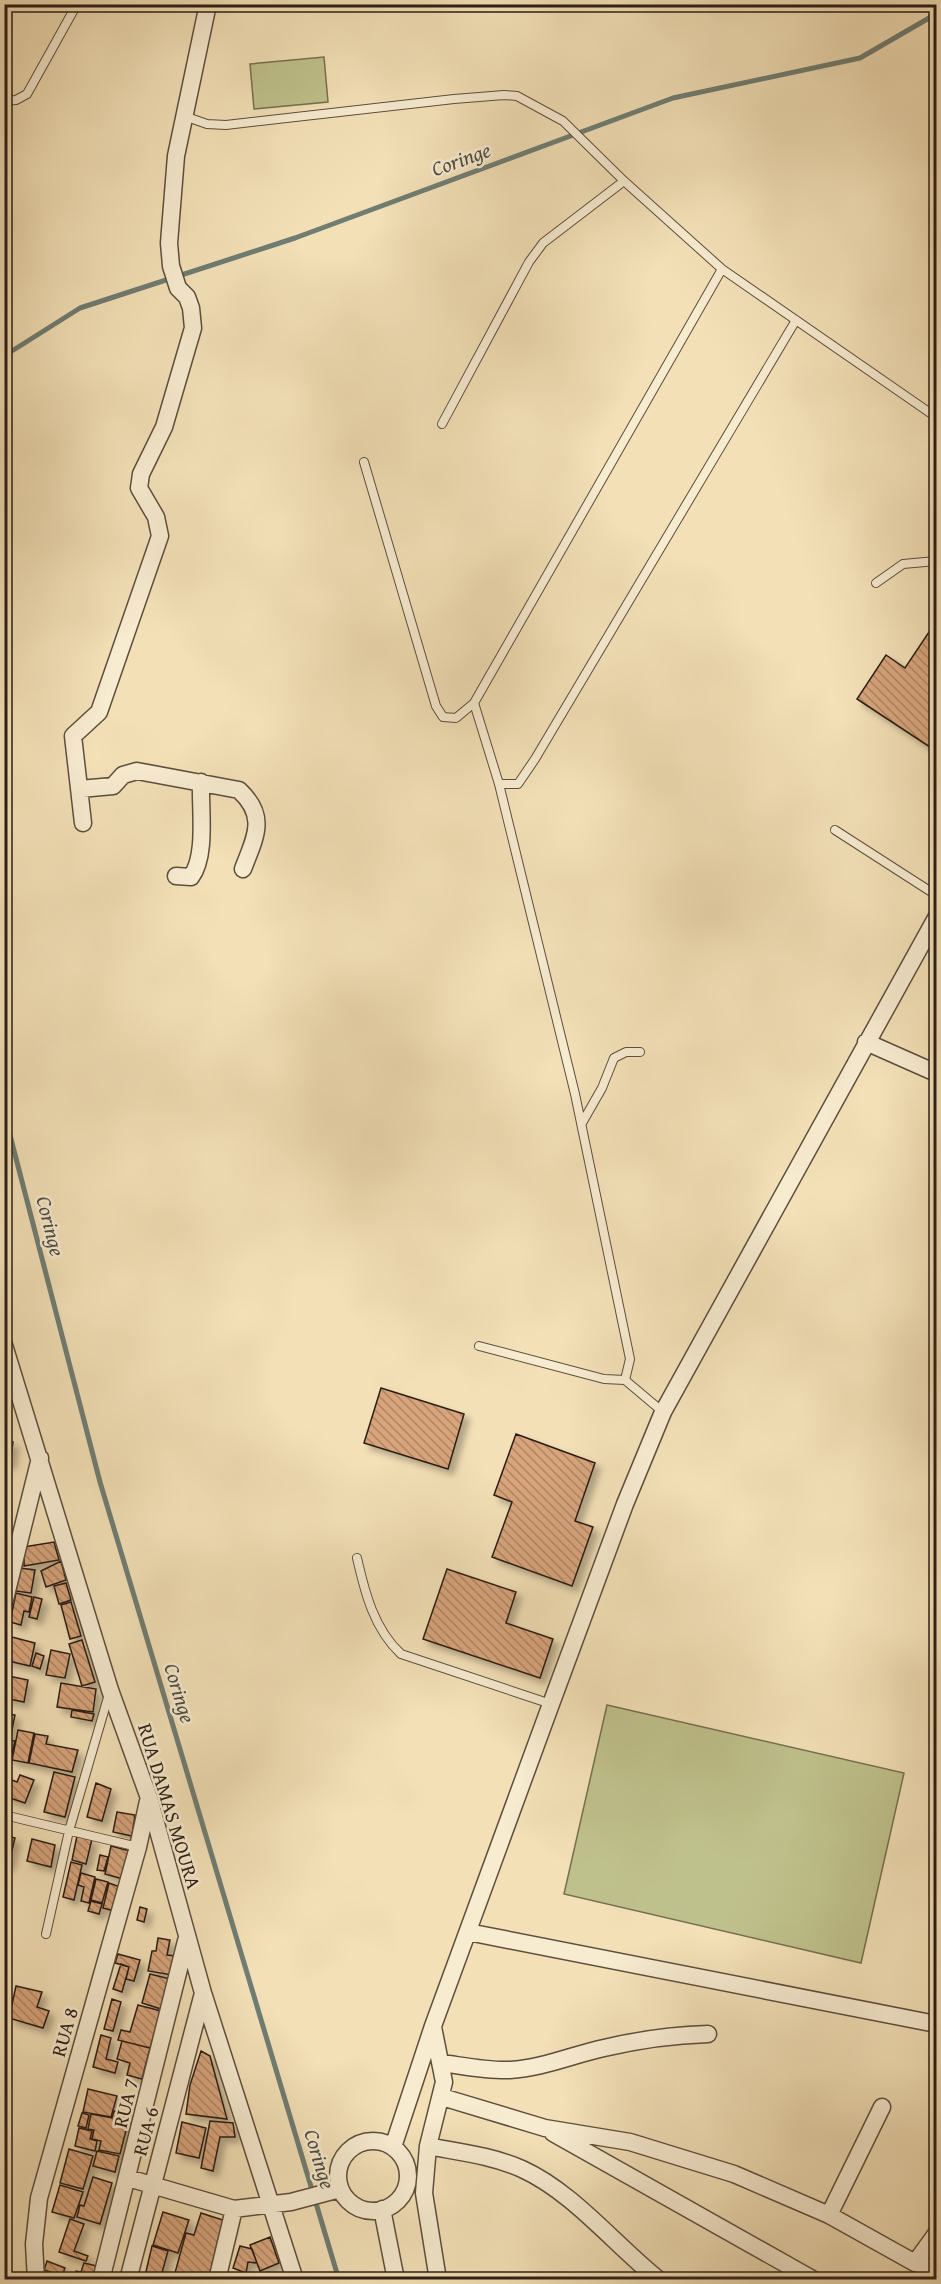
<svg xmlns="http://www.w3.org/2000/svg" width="941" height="2284" font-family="'Gentium Book Plus',serif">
<defs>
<pattern id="building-back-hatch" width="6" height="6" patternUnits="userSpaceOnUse" patternTransform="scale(1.5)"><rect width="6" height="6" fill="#d7a47b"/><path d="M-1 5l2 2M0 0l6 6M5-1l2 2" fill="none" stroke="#af8564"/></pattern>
<filter id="shadow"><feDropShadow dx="5.5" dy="5.5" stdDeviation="3" flood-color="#0004"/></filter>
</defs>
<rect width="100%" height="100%" fill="#f3e0b7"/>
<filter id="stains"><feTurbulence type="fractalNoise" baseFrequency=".00333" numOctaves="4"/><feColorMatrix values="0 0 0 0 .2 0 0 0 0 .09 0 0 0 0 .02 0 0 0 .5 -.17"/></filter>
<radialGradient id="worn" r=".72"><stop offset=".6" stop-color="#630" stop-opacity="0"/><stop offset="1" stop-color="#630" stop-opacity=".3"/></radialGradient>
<path fill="#bfc18c" stroke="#757050" stroke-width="1.5" d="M324,57L328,102L254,109L250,64Z
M607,1705L904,1773L861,1963L564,1894Z"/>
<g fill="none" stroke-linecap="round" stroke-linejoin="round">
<path stroke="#6f7d73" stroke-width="5" d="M4,356L80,308L295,238L673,98L860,58L936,14
M4,1112L100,1482L339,2280"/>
</g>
<path fill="url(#building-back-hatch)" stroke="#2b1e14" stroke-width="1.5" filter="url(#shadow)" d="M933,626L936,628V751L857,699L886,655L905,668Z
M381,1388L464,1414L448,1469L364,1443Z
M516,1434L595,1463L575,1521L593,1527L572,1586L492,1557L512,1502L494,1495Z
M4,1441L13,1442L10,1463L5,1462L4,1468Z
M54,1542L59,1560L24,1566V1547Z
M61,1561L66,1580L46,1587L41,1571Z
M20,1568L35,1570L31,1593L16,1591Z
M447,1569L516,1592L506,1623L553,1639L540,1678L423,1639Z
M66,1583L71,1600L59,1604L54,1586Z
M16,1593L32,1597L29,1612L24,1611L21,1625L10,1622Z
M34,1597L42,1599L37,1619L29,1617Z
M71,1602L81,1636L70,1639L61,1605Z
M8,1636L35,1643L30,1666L4,1660Z
M82,1640L95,1682L82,1686L69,1644Z
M51,1650L70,1654L65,1678L46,1675Z
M36,1653L44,1656L40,1669L32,1666Z
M4,1675L28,1680L24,1702L4,1698Z
M61,1683L96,1689L93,1712L57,1707Z
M72,1710L94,1714L92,1721L71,1717Z
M4,1713L15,1715L10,1739L4,1738Z
M18,1730L34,1733L28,1763L12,1760Z
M35,1734L48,1736L46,1744L78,1750L72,1772L29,1763Z
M4,1739L15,1741L11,1757L4,1756Z
M54,1772L75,1777L65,1817L44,1812Z
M20,1775L34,1780L25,1803L4,1796L7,1778L17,1782Z
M96,1783L111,1789L102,1821L87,1817Z
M117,1812L135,1815L132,1836L113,1832Z
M4,1835L15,1838L8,1866L4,1865Z
M77,1836L92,1839L86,1864L72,1860Z
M32,1839L55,1845L51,1867L27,1861Z
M111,1846L130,1851L123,1879L105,1874Z
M100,1855L108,1857L104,1871L97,1870Z
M71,1862L82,1865L74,1900L63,1897Z
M81,1873L95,1877L89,1903L81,1901L84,1887L78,1885Z
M96,1879L108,1882L102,1903L91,1900Z
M109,1883L120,1887L114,1911L103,1908Z
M91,1901L102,1904L99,1914L88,1911Z
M140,1907L147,1909L144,1922L137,1920Z
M158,1938L170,1940L167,1955L176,1956L172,1975L148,1971L152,1951H156Z
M118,1954L140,1960L134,1981L126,1979L129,1967L115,1963Z
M121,1964L129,1967L122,1992L113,1989Z
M150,1974L170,1979L161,2009L142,2003Z
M16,1986L42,1992L37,2007L49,2011L43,2028L9,2018Z
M112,1999L121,2002L113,2031L104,2029Z
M138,2005L161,2011L150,2048L118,2040L121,2030L130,2032Z
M101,2035L111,2038L106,2059L118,2062L115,2073L93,2067Z
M122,2041L150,2048L142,2079L127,2075L130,2063L117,2059Z
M201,2051L210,2056L227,2119L186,2114L190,2085Z
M88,2089L117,2096L111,2117L83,2112Z
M114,2111L130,2115L120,2154L99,2150L101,2141L92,2139L94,2130L88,2129L91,2114L112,2118Z
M82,2113L89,2115L86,2128L78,2126Z
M210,2121L233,2123L235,2137H220L213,2171L201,2168Z
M182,2122L206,2128L199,2158L176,2153Z
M79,2128L92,2131L90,2139L97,2141L95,2151L75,2146Z
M69,2149L93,2156L83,2189L60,2183Z
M97,2151L119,2156L115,2172L93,2166Z
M93,2177L112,2183L100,2224L77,2217L80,2205L84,2206Z
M60,2185L83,2192L74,2218L52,2212Z
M163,2212L189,2220L178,2253L153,2245Z
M201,2213L229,2222L213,2280H173L186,2233L194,2235Z
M70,2219L84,2224L74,2251L88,2256L86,2261L59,2252Z
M270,2237L279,2263L260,2271L250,2245Z
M152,2246L168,2251L160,2280H144Z
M240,2246L252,2249L257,2263L248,2262L246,2273L233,2268Z
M47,2261L65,2268L62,2276L44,2270Z
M84,2263L97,2266L94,2280H68L69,2277L74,2278L76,2271L81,2272Z"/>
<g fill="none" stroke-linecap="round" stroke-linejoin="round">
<g stroke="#5d4e3d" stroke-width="10">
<path id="lane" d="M4,101L16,100L27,94L77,4
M184,116L207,124L226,125L454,99L504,95L517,96L563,121L624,181L722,269L936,417
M442,424L529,262L543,243L624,181
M364,462L436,706L443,717L456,718L474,703
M876,583L903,564L936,561
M499,784H518L535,759L796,320
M835,830L936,895
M582,1123L602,1088L614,1058L626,1052H640
M479,1346L604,1379L625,1380L663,1412
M625,1380L630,1359L575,1094L499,784L474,703L722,269
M357,1558C365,1593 374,1629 401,1654L551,1704
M4,1815L138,1847
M46,1934L69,1831L109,1694"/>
</g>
<g stroke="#5d4e3d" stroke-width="19">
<path id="street" d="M80,789L113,786L123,775L137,771L239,790C268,817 255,837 243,869
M83,823L73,736L99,712L160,536L156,517L139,488L141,474L164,427L193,328L191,308L187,297L178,288L171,266L169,243L176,156L208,4
M176,876L191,877C207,856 200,809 201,782
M866,1042L936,1073
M4,1345L110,1690L149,1798L203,1993L295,2280
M4,1603L40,1458
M468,1932L936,2024
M433,2027L444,2082L428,2146L424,2193L438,2280
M442,2063C464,2066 488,2071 510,2070C543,2068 572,2055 604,2048C638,2040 673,2035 708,2034
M442,2097L545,2128L630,2142L734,2174L829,2215L915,2263L936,2270
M553,2133L814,2280
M338 2176a35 35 0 1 1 70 0a35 35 0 1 1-70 0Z
M428,2146C459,2152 493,2156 522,2169C573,2192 615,2245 659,2280
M393,2147L433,2026L551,1704L625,1504L663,1412L936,918
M128,2178L234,2209L291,2202L340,2189
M382,2209L396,2280
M829,2215L882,2107
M915,2263L936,2234
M36,2280L34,2244L39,2198L138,1847L148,1801
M101,2280L187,1937
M128,2280L203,1993
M217,2280L234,2209"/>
</g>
<use href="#lane" stroke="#f7ebd0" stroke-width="8"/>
<use href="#street" stroke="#f7ebd0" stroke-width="16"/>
</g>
<g text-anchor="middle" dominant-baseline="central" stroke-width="5" stroke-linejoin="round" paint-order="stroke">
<g font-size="20" fill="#2b1e14" stroke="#f7ebd0">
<text transform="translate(170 1806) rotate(73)">RUA DAMAS MOURA</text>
<text transform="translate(64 2032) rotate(-74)">RUA 8</text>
<text transform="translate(125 2103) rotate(-76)">RUA 7</text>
<text transform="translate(145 2131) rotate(-75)">RUA 6</text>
</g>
<g font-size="21" font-style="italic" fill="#4d4d44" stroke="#f7ebd0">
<text transform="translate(461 159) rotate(-20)">Coringe</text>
<text transform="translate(51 1226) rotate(76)">Coringe</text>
<text transform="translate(180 1693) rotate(73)">Coringe</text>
<text transform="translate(320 2159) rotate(73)">Coringe</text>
</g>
</g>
<rect width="941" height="2284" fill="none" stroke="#f3e0b7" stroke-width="24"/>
<rect x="6" y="6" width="929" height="2272" fill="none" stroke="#2b1e14" stroke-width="3"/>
<rect x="12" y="12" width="917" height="2260" fill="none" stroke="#2b1e14" stroke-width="1.5"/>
<rect width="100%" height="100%" filter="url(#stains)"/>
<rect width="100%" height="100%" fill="url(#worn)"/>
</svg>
